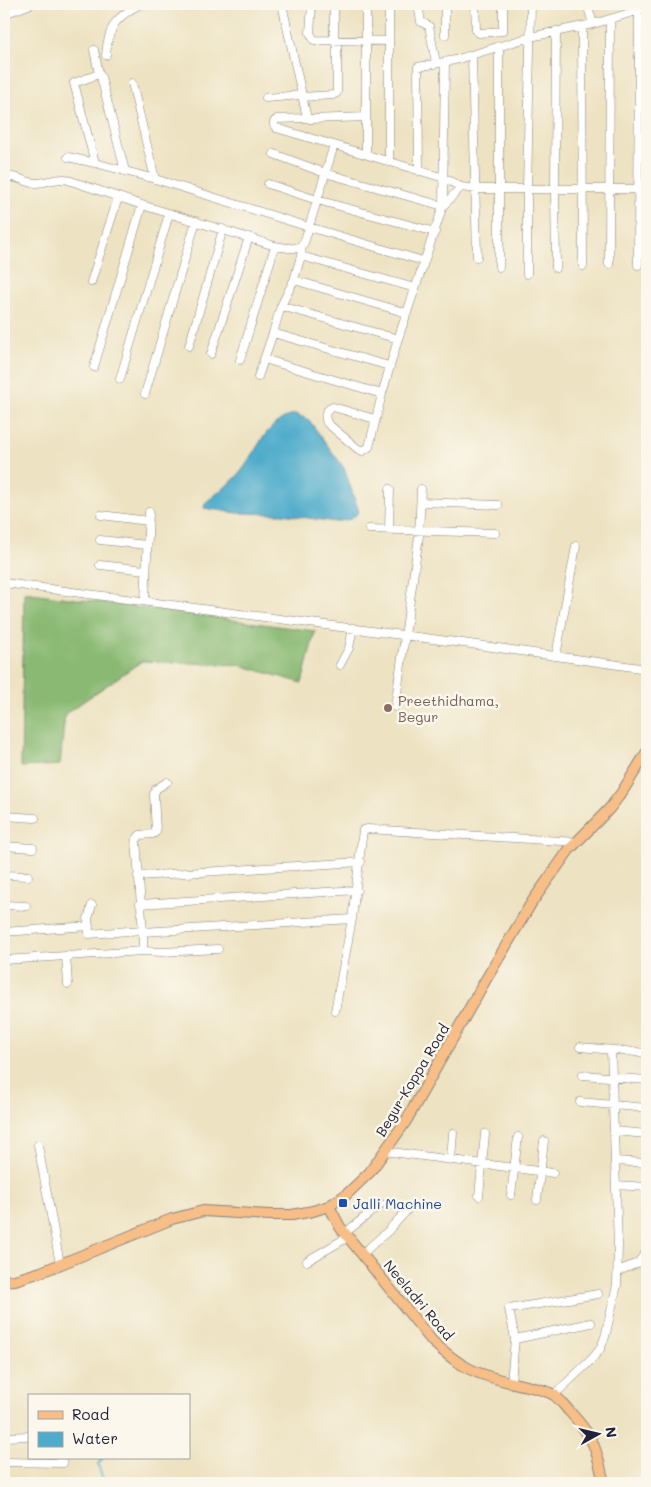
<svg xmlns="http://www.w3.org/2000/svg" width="651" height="1487" font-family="Mali,sans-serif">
<rect width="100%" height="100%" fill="#fbf7ec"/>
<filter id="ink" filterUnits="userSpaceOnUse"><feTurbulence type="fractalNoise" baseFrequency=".02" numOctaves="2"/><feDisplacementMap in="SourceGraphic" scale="10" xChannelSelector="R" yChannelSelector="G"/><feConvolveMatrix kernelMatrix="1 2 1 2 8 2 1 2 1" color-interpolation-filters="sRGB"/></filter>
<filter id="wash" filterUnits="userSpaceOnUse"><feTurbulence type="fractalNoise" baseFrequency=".0096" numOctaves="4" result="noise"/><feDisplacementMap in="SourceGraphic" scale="20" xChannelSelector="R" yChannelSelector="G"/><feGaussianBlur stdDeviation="1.12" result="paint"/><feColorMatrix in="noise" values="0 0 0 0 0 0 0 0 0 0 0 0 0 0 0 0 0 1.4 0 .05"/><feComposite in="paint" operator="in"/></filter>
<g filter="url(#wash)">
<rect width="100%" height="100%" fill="#ede2c1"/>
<path fill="#89b972" stroke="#566e56" d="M24,592L315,631L302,683L239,665L142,661L65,714L60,765L21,767Z"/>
<path fill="#4dabcb" stroke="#386683" d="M295,414L309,420L344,468L359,512L351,519L335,522L283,514L237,513L204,508L205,503C216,494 229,485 238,475C258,453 263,422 295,414Z"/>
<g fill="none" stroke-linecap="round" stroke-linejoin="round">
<path stroke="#4dabcb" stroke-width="2" d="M103,1458L98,1464L104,1483"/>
</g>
</g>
<g filter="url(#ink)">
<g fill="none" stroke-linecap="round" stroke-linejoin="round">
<g stroke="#88827e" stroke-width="9">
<path id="minor" d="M282,4L307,118L310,119L366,117
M312,4L310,33L314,40L389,41
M334,4V40
M418,4L421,22L429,26L436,63
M445,4V35
M475,4L476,30L479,33L503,31V4
M587,4L593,24
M4,14L31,4
M582,27L583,266
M556,31L555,190L556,268
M499,46V267
M94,50L99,74L101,77L125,171
M106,55C108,27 116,16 141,4
M472,56L477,257
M99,74L74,83L95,163L155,179L309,227L423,261
M132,83L155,179
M302,97L333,95L337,93V40
M266,98L301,95
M307,118L277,119L274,122V125L276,128L334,145
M274,154L325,173L443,206L461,187
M366,154V4
M68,157L95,163
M389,162V4
M419,171L418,67L455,60L530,37L593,24L647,8
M4,178C16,174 25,183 36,183C46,183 55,178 65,179L142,205L275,246C286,247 296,252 304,243L334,145L444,178L461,187L476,189H647
M268,184L317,200L435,232
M301,256L415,288
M609,264L610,20
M638,265L639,4
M527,274V189L531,4
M294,280L407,313
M91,282L118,198
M281,306L398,339
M273,333L389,366
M189,346L223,229
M211,354L249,237
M264,359L382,394
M240,360L275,246
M94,367L142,205
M258,377L273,333L281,306L294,280L301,256L302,245
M120,379L169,214
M145,394L196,221
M375,419L333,407C325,410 324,415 327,423L358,449L363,451L369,447L382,394L398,339L443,206L445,62
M421,502L498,505
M101,515L148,521
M369,529L495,533
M389,529L390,489
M100,540L147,545
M100,565L146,570
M4,583L463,643L647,669
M145,600L149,512
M556,656L576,546
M340,665L349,648L353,628
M395,707L419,536L421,489
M167,782L156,789L154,794L156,832L153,834L140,835L136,840L143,932L352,919
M4,816L35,818
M4,846L33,848
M4,875L28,876
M138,876L361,862
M140,904L357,890
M4,905L26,906
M92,905L88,919L89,934L142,930
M4,932L89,926
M143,932V951L162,952L218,949
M66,956L68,984
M4,960L143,951
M335,1011L352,919L363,830L368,829L577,842
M580,1047L647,1053
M582,1075L647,1080
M580,1102L647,1108
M614,1131L647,1134
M38,1145L60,1264
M384,1151L553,1173
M451,1160L453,1133
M615,1161L647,1163
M616,1185L647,1187
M511,1195L518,1137
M479,1196L485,1134
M537,1200L544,1141
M345,1233L381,1204
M362,1254L388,1231L409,1208
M307,1261L348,1237
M618,1271L638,1263L647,1251
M515,1339L591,1323
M511,1382L515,1339L509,1309L598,1294
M554,1395L592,1359L600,1349L605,1337L617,1285L618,1245L611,1050
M4,1437L29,1436
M4,1462L63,1463"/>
</g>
<g stroke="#88827e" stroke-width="12">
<path id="major" d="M329,1206L340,1227L432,1341C461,1368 475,1374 513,1383C526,1386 542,1388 554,1395C560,1399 565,1407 570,1412C595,1439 596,1448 604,1483
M4,1281L15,1280L41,1272L172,1219L203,1211L269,1215H292L313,1211L329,1206L347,1194L370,1172L406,1121L485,981L532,902L569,850L610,808L622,792L647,752"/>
</g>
<use href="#minor" stroke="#fff" stroke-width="8"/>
<use href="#major" stroke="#f7be87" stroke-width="10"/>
</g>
</g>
<circle fill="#8d6e63" stroke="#fbf7ec" stroke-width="2" cx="388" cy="708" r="5"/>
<rect fill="#1a4fb4" stroke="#fbf7ec" stroke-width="2" x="338" y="1198" width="10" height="10" rx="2.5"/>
<g text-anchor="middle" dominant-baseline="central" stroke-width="5" stroke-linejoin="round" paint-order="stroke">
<g font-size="14" fill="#785e54" stroke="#fbf7ec" text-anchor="start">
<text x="398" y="700">Preethidhama,<tspan x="398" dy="16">Begur</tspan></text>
</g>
<g font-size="14" fill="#22223b" stroke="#fbf7ec">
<text transform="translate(412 1080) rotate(-59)">Begur-Koppa Road</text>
<text transform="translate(419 1300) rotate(50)">Neeladri Road</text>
</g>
<g font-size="14" fill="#164399" stroke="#fbf7ec" text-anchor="start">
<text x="353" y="1203">Jalli Machine</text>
</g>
</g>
<rect width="651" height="1487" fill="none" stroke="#fbf7ec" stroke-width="20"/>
<rect x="28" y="1394" width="162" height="65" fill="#fbf7ec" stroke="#a4a2a5"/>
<rect x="38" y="1411" width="25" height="8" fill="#f7be87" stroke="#a4a2a5"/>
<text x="72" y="1420" font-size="15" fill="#22223b">Road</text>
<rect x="38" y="1432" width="25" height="15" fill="#4dabcb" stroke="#a4a2a5"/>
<text x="72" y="1444" font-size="15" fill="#22223b">Water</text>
<g transform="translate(598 1434) rotate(82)" stroke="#fbf7ec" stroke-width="4" paint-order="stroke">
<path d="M0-4L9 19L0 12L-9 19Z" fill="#22223b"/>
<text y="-8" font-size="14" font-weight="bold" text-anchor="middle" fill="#22223b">N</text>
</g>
</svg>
